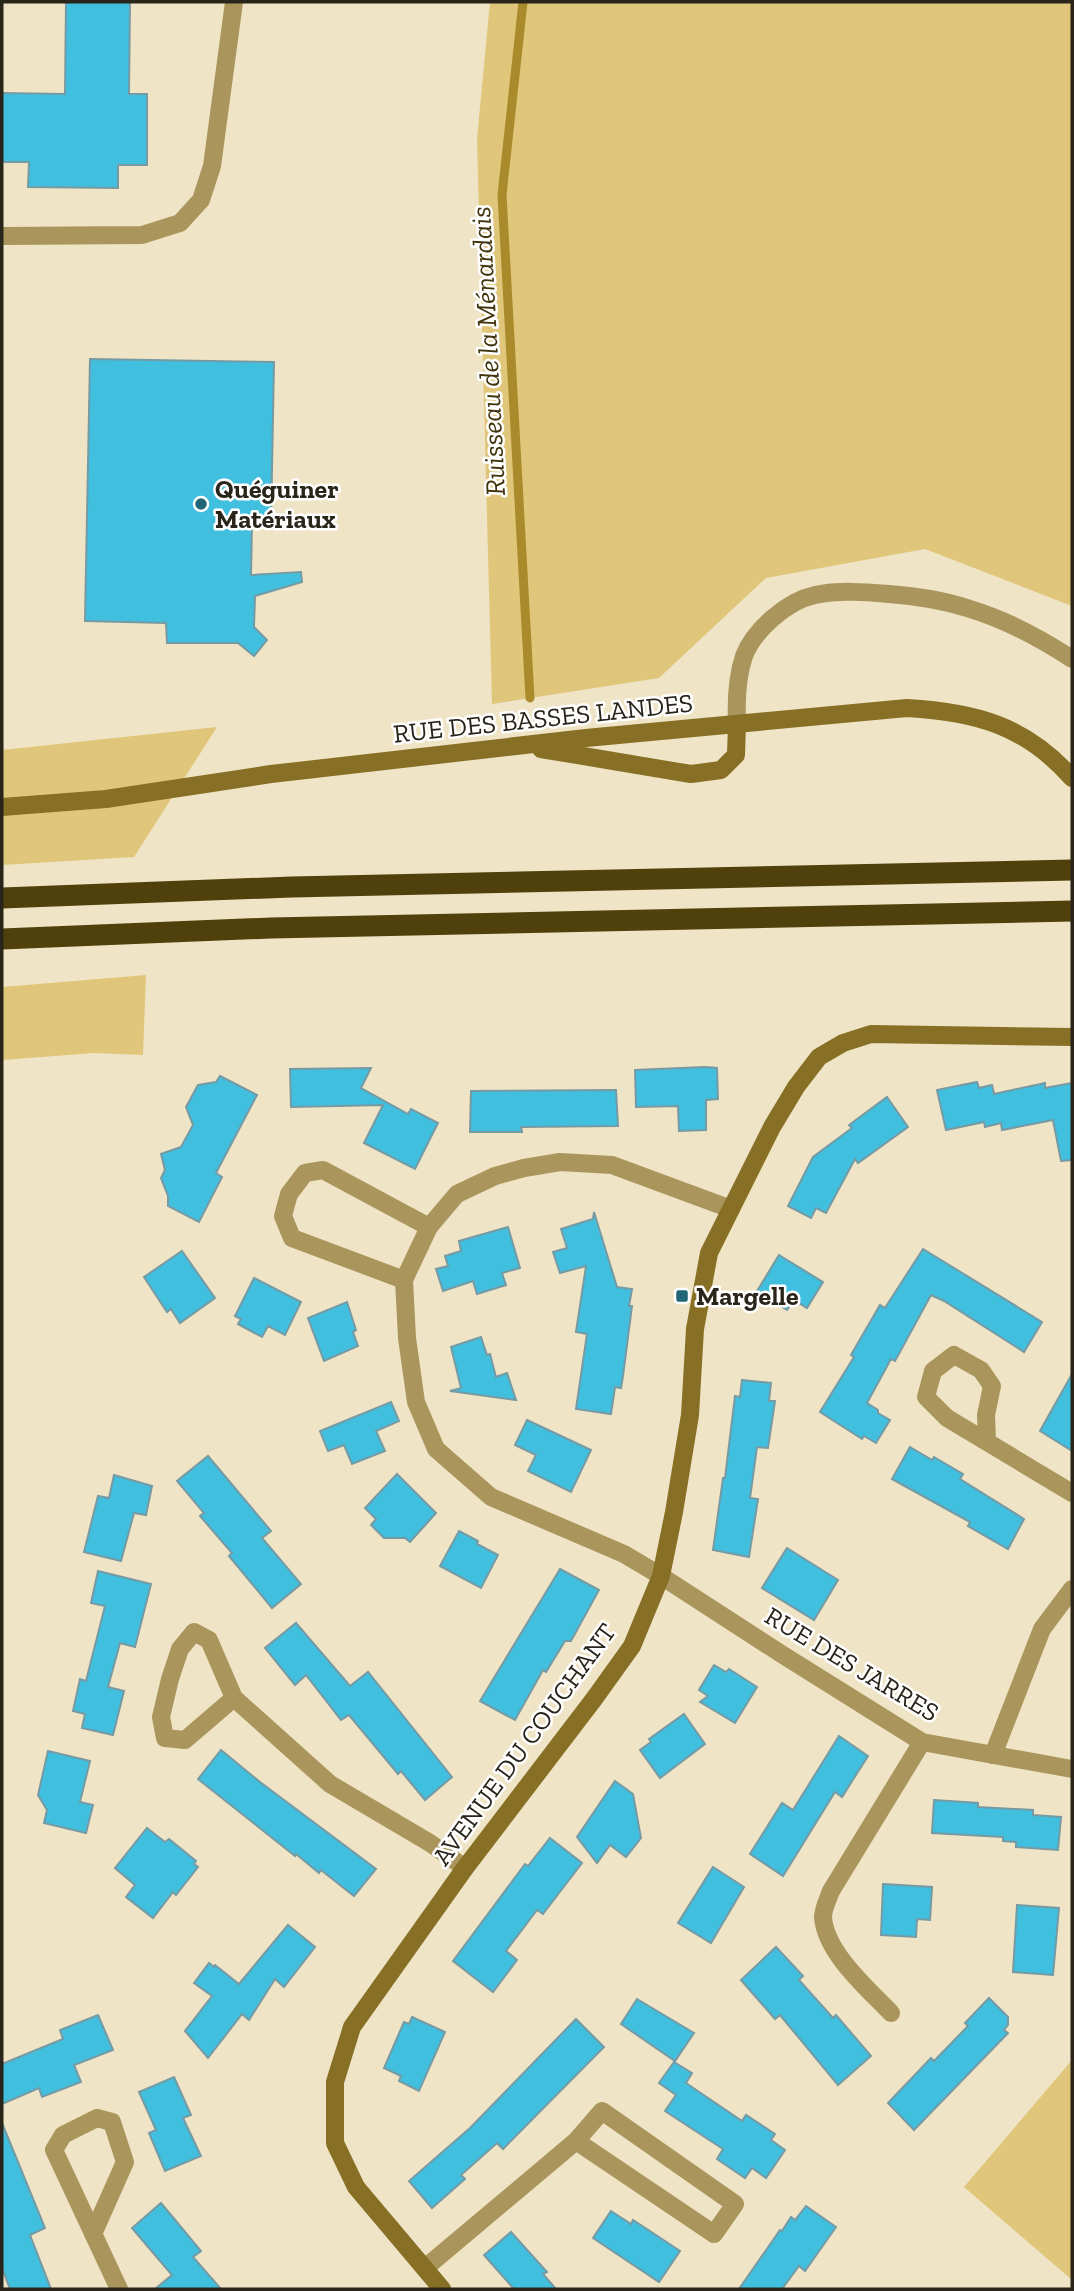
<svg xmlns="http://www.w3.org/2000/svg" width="1074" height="2291" viewBox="0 0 1074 2291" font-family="'Zilla Slab',serif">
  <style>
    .green { fill: #e0c67a }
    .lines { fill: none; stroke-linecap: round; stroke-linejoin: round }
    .stream { stroke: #a98b2b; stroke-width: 9 }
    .building { fill: #40bfde; stroke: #769aa4; stroke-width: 2 }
    .street { stroke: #aa965d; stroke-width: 18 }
    .secondary { stroke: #877025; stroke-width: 18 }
    .highway { stroke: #50400b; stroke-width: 21 }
    .poi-dot { fill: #216677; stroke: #fff; stroke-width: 2.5 }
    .labels { text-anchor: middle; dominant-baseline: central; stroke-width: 5; stroke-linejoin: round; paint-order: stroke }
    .poi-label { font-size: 26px; font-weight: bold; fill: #29251a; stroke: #fff; text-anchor: start }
    .street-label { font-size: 26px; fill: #29251a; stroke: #fff }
    .water-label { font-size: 28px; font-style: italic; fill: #41340c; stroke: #fff }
  </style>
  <rect width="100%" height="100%" fill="#efe4c5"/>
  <g class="green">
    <path d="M490 2H1072V606L925 549 766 578 659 678 492 704 477 139Z"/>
    <path d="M217 727 134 857 2 865V750Z"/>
    <path d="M146 975 143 1055 94 1053 2 1060V987Z"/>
    <path d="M1072 2060V2280L964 2187Z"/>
  </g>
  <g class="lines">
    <path class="stream" d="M523 2 502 195 530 698"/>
  </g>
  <g class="building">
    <path d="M66 2H130L129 94H147V165H118V188L28 187 29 162H2V93L65 94Z"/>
    <path d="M90 359 274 362 271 522H252L251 575 301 572 302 582 255 596 254 627 267 640 254 656 238 643H167L166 623 85 621Z"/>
    <path d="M705 1067 717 1068 718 1099 706 1100V1130L679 1131 678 1106 636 1107 635 1070Z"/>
    <path d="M371 1068 361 1088 408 1114 411 1109 438 1123 415 1169 364 1143 383 1105 291 1107 290 1069Z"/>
    <path d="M220 1076 257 1095 216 1173 222 1177 199 1222 168 1206V1196L161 1178 165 1170 161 1154 181 1147 193 1125 186 1107 198 1085 216 1082Z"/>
    <path d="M977 1082 979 1088 992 1085 994 1094 1045 1083V1088L1072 1083V1160L1061 1161 1053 1120 1002 1130 1001 1123 985 1127 984 1122 946 1130 937 1090Z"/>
    <path d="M616 1090 618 1126 521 1127 522 1132H470L471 1091Z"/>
    <path d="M887 1097 908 1127 858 1163 855 1159 826 1213 816 1208 811 1218 788 1206 813 1157 852 1128 849 1125Z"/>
    <path d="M594 1212 617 1287 632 1289 629 1306H632L623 1376 621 1388 615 1387 611 1414 576 1409 587 1334 576 1332 586 1266 560 1273 553 1252 567 1248 561 1229 593 1219Z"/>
    <path d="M508 1227 520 1268 502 1273 506 1285 477 1294 473 1281 443 1291 436 1269 448 1266 445 1256 461 1251 459 1241Z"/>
    <path d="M923 1249 1042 1322 1024 1352 944 1301 931 1295 895 1361 891 1359 867 1403 878 1410V1413L890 1420 876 1443 864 1436 862 1439 820 1412 854 1357 851 1355 880 1305 885 1308Z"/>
    <path d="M182 1251 215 1298 180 1323 171 1309 167 1312 144 1277Z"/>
    <path d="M779 1255 823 1282 807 1308 794 1300 787 1310 757 1291Z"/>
    <path d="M254 1278 301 1302 285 1335 268 1326 262 1337 238 1324 241 1319 235 1316Z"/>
    <path d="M347 1302 356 1330 353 1332 358 1346 324 1361 308 1318Z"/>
    <path d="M481 1337 487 1355 490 1354 496 1377 507 1373 516 1400 450 1391 461 1388 451 1347Z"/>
    <path d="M1072 1374V1451L1040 1431Z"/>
    <path d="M742 1380 771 1383 769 1401H775L768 1448 757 1447 750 1498 758 1499 749 1557 713 1550 723 1478H725L735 1396 740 1397Z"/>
    <path d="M391 1402 399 1421 376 1431 385 1451 352 1464 344 1445 328 1451 320 1431Z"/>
    <path d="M527 1420 591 1450 571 1492 528 1471 536 1455 515 1445Z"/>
    <path d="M910 1447 932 1460 934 1457 963 1474 960 1479 1024 1519 1008 1549 968 1526 970 1522 892 1479Z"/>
    <path d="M208 1456 271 1531 262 1538 301 1584 272 1608 229 1556 232 1553 200 1516 204 1513 177 1481Z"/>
    <path d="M397 1474 436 1513 410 1542 405 1538H384L371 1525 376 1519 365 1508Z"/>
    <path d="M114 1475 152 1486 146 1515 134 1513 121 1561 84 1552 98 1496 109 1498Z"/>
    <path d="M459 1531 478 1541 477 1544 498 1555 481 1588 440 1566Z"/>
    <path d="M787 1548 838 1580 814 1620 762 1588Z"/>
    <path d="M560 1569 599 1590 571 1641H565L546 1672 543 1670 515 1720 480 1701Z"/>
    <path d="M98 1571 151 1584 135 1647 120 1643 108 1687 124 1691 113 1735 82 1728 85 1714 73 1711 80 1679 86 1681 105 1606 91 1603Z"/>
    <path d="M296 1623 350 1686 368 1672 452 1777 425 1800 401 1771 398 1774 349 1715 341 1720 306 1675 295 1685 265 1648Z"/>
    <path d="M714 1665 726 1672 729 1669 757 1687 735 1723 700 1702 708 1696 699 1690Z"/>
    <path d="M684 1714 705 1744 660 1778 640 1750 651 1742 649 1739Z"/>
    <path d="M839 1736 868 1756 842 1797 835 1792 783 1876 750 1854 782 1803 793 1810Z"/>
    <path d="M221 1750 260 1782 376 1869 354 1896 321 1870 319 1873 296 1854 295 1856 198 1779Z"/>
    <path d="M48 1751 90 1761 80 1802 93 1805 86 1833 44 1823 47 1810 38 1795Z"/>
    <path d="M615 1781 633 1794 641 1838 626 1857 610 1845 597 1863 577 1837Z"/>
    <path d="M934 1800 978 1803V1807L1033 1810V1815L1061 1817 1058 1850 1016 1847V1842L1003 1841V1837L932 1833Z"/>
    <path d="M147 1828 165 1842 169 1839 196 1861 194 1864 198 1867 176 1895 173 1892 153 1918 126 1897 135 1885 115 1868Z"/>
    <path d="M550 1838 582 1863 543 1914 537 1910 506 1951 517 1960 493 1992 453 1961 525 1864 528 1866Z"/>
    <path d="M713 1867 744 1887 711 1943 678 1923Z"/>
    <path d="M883 1884 932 1887 930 1920 917 1919 916 1937 881 1935Z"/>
    <path d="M1017 1905 1059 1908 1053 1975 1013 1972Z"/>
    <path d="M288 1925 315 1947 284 1987 275 1979 249 2020 242 2014 208 2058 185 2031 212 1996 194 1983 209 1963 214 1967 215 1965 239 1984Z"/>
    <path d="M776 1947 803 1976 799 1980 833 2018 836 2015 871 2056 838 2085 780 2015 775 2019 741 1980Z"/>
    <path d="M989 1998 1008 2017V2025L1004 2030 1008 2033 914 2130 888 2103 931 2058 934 2061 968 2026 965 2023Z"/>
    <path d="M637 1999 694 2033 675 2061 621 2024Z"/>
    <path d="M98 2015 113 2050 74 2065 81 2082 42 2097 39 2088 2 2104V2064L63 2039 60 2030Z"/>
    <path d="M412 2017 445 2032 419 2091 399 2081 401 2076 384 2068 404 2022 409 2024Z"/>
    <path d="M576 2019 604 2047 503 2149 497 2143 461 2175 465 2179 432 2208 409 2181 470 2128Z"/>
    <path d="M674 2062 692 2073 686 2083 742 2121 746 2115 775 2134 771 2140 785 2150 766 2178 752 2168 745 2178 717 2159 723 2149 665 2111 676 2095 659 2083Z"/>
    <path d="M174 2077 191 2115 183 2118 201 2156 165 2171 149 2133 156 2130 139 2092Z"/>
    <path d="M2 2123 45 2228 30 2235 51 2289H10L2 2268Z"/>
    <path d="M161 2203 201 2251 193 2257 221 2289H155L172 2275 132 2228Z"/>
    <path d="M806 2206 836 2227 805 2271 799 2266 782 2289H739L780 2230 782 2231 791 2217 795 2220Z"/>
    <path d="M611 2211 631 2224 633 2220 680 2251 659 2282 593 2238Z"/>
    <path d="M511 2232 547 2272 543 2274 556 2289H514L484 2255Z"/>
  </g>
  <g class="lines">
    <g class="street">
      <path d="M2 236 142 235 180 223 201 200 212 166 234 2"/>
      <path d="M737 724C736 702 737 677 744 656 754 630 787 601 815 595 839 590 865 592 889 594 915 596 942 600 967 608 1004 619 1040 638 1072 659"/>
      <path d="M731 1209 612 1165 560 1162 524 1168 495 1176 457 1194 429 1227 404 1280 407 1338 416 1402 436 1449 491 1497 624 1554 661 1576 783 1655 922 1742 1072 1769"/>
      <path d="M404 1280 292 1238 283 1216 289 1194 305 1173 323 1170 429 1227"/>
      <path d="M987 1441 986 1415 992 1386 981 1370 954 1355 933 1371 926 1397 947 1418 1072 1493"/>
      <path d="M234 1698 185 1740 165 1738 161 1717 170 1679 180 1649 194 1632 209 1640 234 1698 330 1784 430 1843 465 1868"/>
      <path d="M993 1755 1042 1629 1072 1589"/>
      <path d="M891 2013C868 1989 825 1952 823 1917 823 1909 828 1899 831 1891L922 1742"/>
      <path d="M93 2234 125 2162 112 2122 97 2118 63 2135 54 2150 119 2289"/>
      <path d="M425 2268 576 2141 602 2111 735 2204 714 2234 576 2141"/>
    </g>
    <g class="secondary">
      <path d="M541 749 691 774 721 770 736 755 737 724"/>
      <path d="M2 807 106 799 271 774 586 738 907 708C975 712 1025 725 1072 778"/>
      <path d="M442 2289 356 2187 335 2143V2082L352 2027 465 1868 594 1699 632 1646 661 1576 674 1512 690 1415 695 1329 709 1253 772 1127 796 1087 819 1057 843 1043 871 1034 1072 1037"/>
    </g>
    <g class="highway">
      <path d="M2 898 292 887 1072 870"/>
      <path d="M2 939 271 928 1072 911"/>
    </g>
  </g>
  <g class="poi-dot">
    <circle cx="201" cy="504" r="7"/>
    <rect x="675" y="1289" width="14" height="14" rx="3.5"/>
  </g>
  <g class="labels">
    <g class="poi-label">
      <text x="215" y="489">Quéguiner<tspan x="215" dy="30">Matériaux</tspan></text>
      <text x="696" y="1296">Margelle</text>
    </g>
    <g class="street-label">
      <text transform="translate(543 718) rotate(-6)">RUE DES BASSES LANDES</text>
      <text transform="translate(852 1664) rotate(31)">RUE DES JARRES</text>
      <text transform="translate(524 1744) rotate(-54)">AVENUE DU COUCHANT</text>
    </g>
    <g class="water-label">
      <text transform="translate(488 351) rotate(-93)">Ruisseau de la Ménardais</text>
    </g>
  </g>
  <rect width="1074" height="2291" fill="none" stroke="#29251a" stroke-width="7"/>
</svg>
